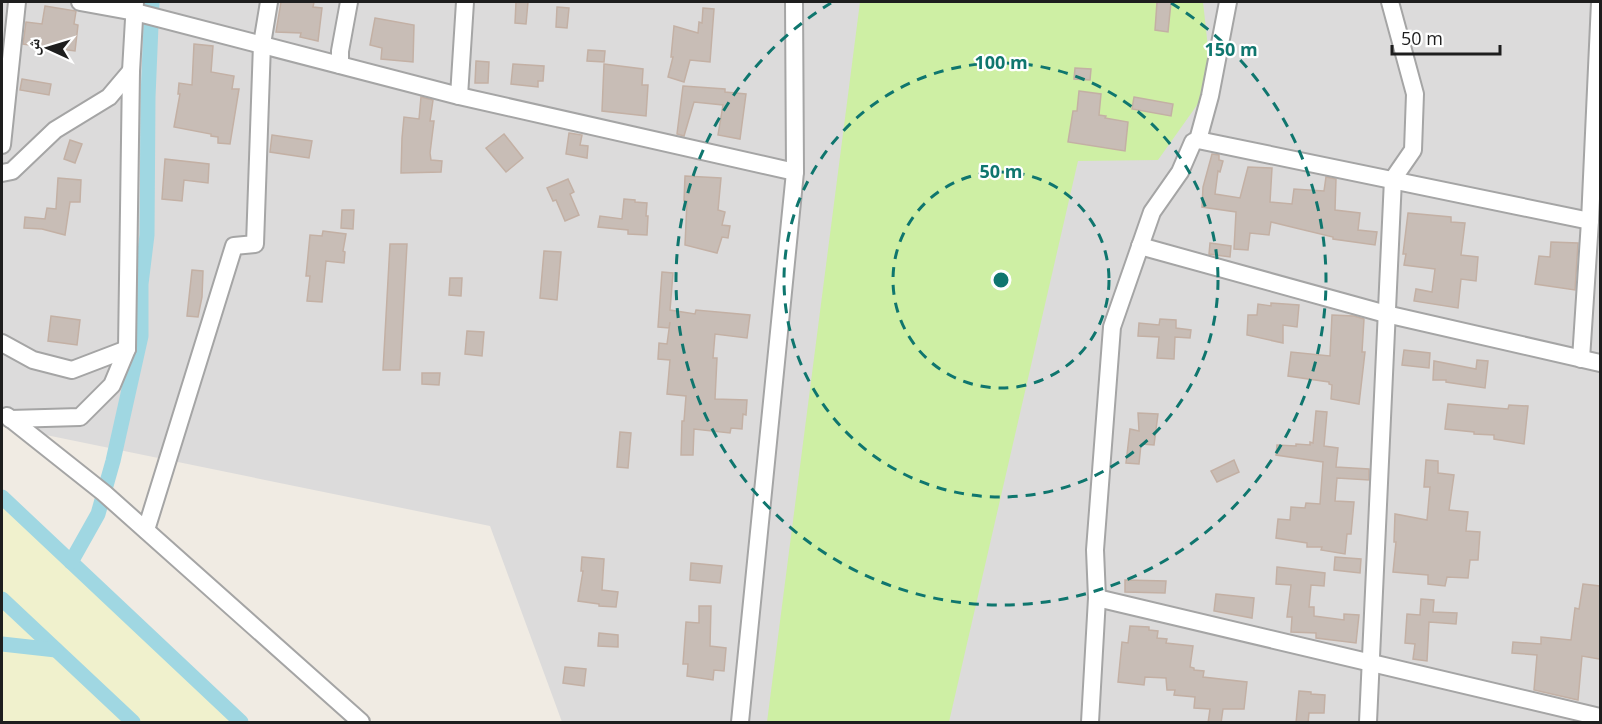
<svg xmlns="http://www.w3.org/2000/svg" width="1602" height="724" viewBox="0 0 1602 724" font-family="'Open Sans','Noto Naskh Arabic',sans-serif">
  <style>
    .residential { fill: #dcdbdb }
    .farmland { fill: #f0f1cd }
    .grass { fill: #ceefa4 }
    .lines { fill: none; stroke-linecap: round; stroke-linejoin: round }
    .canal { stroke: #a0d7e2; stroke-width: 15 }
    .building { fill: #c8bdb6; stroke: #c3b0a4; stroke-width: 1.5 }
    .street-casing { stroke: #a5a5a5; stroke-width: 20 }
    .street { stroke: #fff; stroke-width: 16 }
    .ring { fill: none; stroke: #0f766e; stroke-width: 3; stroke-dasharray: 10 8 }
    .centre { fill: #0f766e; stroke: #fff; stroke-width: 3 }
    .ring-label { font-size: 18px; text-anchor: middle; font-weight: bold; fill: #0f766e; stroke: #fff; stroke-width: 4.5; stroke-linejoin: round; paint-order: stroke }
  </style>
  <rect width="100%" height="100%" fill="#f0ebe3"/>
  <path class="residential" d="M2 2H1600V722H562L490 526 2 426Z"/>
  <path class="farmland" d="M2 497 71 562 241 722H2Z"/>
  <path class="grass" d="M860 2H1203L1212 84 1158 160 1078 161 949 722H767Z"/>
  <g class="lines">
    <g class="canal">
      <path d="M2 497 241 722"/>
      <path d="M71 562 98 514 113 461 141 336V284L147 235 148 97 152 2"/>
      <path d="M2 599 133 722"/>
      <path d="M2 644 56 650"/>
    </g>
  </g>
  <g class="building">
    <path d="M281 2H314L313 7 322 8 318 41 300 37 301 33 276 32Z"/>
    <path d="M516 2H528L526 24 515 23Z"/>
    <path d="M1157 2H1171L1168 32 1155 30Z"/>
    <path d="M45 6 76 11 74 24 78 25 75 51 23 44 26 22 42 24Z"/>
    <path d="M557 7 569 8 567 28 556 27Z"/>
    <path d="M703 8 714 9 710 62 690 60 684 82 668 77 673 57H671L674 26 698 33 699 22 702 23Z"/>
    <path d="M375 18 414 25 413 62 381 59 382 48 370 45Z"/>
    <path d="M194 44 213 46 211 72 234 76 232 89H239L230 144 218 143V137L211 136V134L174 127 180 94H178L179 83 192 85Z"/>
    <path d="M588 50 605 51 604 62 587 61Z"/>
    <path d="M476 61 489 62 488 83H475Z"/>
    <path d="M513 64 544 66 543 81H538V87L511 84Z"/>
    <path d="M604 64 643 69 642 85H648L646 116 602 111Z"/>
    <path d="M1075 68 1091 69 1090 80 1074 79Z"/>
    <path d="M22 79 51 84 49 95 20 90Z"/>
    <path d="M683 86 725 89V92L746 94 740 139 718 135 723 105 694 102 684 136 677 134Z"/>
    <path d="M1079 91 1101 94 1099 115 1106 116 1105 118 1128 122 1125 151 1068 142 1073 111H1077Z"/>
    <path d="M421 97 433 100 430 121H434L430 153 431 160 442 161 441 172 401 173 402 138 404 117 419 119Z"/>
    <path d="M1134 97 1173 104 1171 116 1132 109Z"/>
    <path d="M569 133 582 135 580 145 588 146 587 158 566 154Z"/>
    <path d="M504 134 523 158 506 172 486 148Z"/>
    <path d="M272 135 312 141 309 158 270 152Z"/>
    <path d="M70 140 82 144 75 163 64 159Z"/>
    <path d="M1212 154 1219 155V160L1223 161 1220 172 1218 171 1215 194 1240 198 1248 167 1272 168 1270 202 1292 204 1294 189 1324 191 1326 177 1336 179 1335 210 1360 213 1358 230 1377 232 1375 245 1333 239V237L1271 222 1269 235 1250 233 1248 250 1234 249 1236 212 1202 207 1203 187Z"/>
    <path d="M165 159 209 164 208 183 184 180 182 201 162 199Z"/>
    <path d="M685 176 721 178 718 210 725 212 722 225 730 226 728 238 722 237 717 253 685 245 687 201H684Z"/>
    <path d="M58 178 81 180 80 202H70L65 235 42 229 24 228 25 217 45 219 47 208 56 209Z"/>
    <path d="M568 179 574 192 570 194 579 215 565 221 556 200 553 201 547 188Z"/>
    <path d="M624 199 635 200V202L647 203 646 216H648L647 235 628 234V230L598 227 600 216 622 219Z"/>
    <path d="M342 210H354L353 229 341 228Z"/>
    <path d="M1408 213 1451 217V222L1465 223 1461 255 1478 257 1476 281 1461 279 1458 308 1414 301 1416 289 1432 292 1435 269 1404 265 1406 254H1403Z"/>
    <path d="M323 231 346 234 343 251 345 252 344 263 326 261 322 302 307 301 310 276H306L310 235 322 236Z"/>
    <path d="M1551 242 1578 243 1575 290 1535 284 1539 256 1550 257Z"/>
    <path d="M1210 243 1231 246 1230 257 1209 254Z"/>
    <path d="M390 244H407L400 370H383Z"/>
    <path d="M544 251 561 252 557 300 540 298Z"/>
    <path d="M192 270 203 271 202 297 198 317 187 316Z"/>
    <path d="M662 272 673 273 670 310 695 314 696 310 750 315 747 338 715 334 713 358H717L715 399 747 400 746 415 743 414 742 429 731 428 730 433 694 429 693 455H681L682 421H684L686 396 667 394 670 360 658 359 659 343 667 344 670 322 669 328 658 327Z"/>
    <path d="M450 278H462L461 296 449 295Z"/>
    <path d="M1271 303 1299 305 1297 327 1283 325V343L1247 335 1248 315H1257L1258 304 1271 306Z"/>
    <path d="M1332 315 1354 316 1364 319 1362 352H1365L1359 404 1331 399 1332 385 1329 384V382L1288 376 1291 352 1330 356Z"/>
    <path d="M51 316 80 320 77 345 48 341Z"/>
    <path d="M1160 319 1176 320V328L1191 330 1190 338 1175 337 1174 359 1157 358 1159 337 1138 336 1139 323 1159 325Z"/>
    <path d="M467 331 484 332 482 356 465 354Z"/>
    <path d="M1404 350 1430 353 1429 368 1402 365Z"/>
    <path d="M1477 360 1488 361 1485 388 1446 382V380H1433L1434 361 1476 369Z"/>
    <path d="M422 373H440L439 385 422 384Z"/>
    <path d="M1448 404 1508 409 1509 405 1528 406 1524 444 1494 439V435L1474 434V432L1445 429Z"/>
    <path d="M1316 411 1327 412 1324 446 1338 448 1336 467 1369 469V480L1337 478 1335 501 1354 502 1351 534H1347L1345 554 1321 550 1322 547H1307V543L1276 538 1278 519 1290 520 1291 507 1305 508 1306 503 1320 504 1323 462 1276 455 1277 445 1296 446V444L1310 445V442L1313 443Z"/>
    <path d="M1138 413 1158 414 1154 445 1141 444 1139 464 1126 463 1130 429 1139 431Z"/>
    <path d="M620 432 631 433 628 468 617 467Z"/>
    <path d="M1234 460 1239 472 1217 482 1211 471Z"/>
    <path d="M1426 460 1438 461V473L1454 475 1449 510 1468 512 1466 531 1480 532 1478 560H1470L1468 578 1447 577 1445 586 1428 584V575L1393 572 1396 542H1394L1395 514 1427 520 1430 487H1424Z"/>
    <path d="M582 557 604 559 602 590 618 592 616 607 599 606V604L578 601 583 571H581Z"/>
    <path d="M1335 557 1361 559 1360 573 1334 570Z"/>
    <path d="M691 563 722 566 720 583 690 580Z"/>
    <path d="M1277 567 1325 573 1324 586 1311 585 1309 607H1314V616L1344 620V614L1359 615 1356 643 1316 638V633L1291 632 1292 617H1287L1291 585 1276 584Z"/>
    <path d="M1125 580 1166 581 1165 593 1125 592Z"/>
    <path d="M1583 584 1600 586V659L1582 656 1578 700 1534 690 1537 655 1512 653 1513 642 1541 644V637L1571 640 1575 608 1579 609Z"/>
    <path d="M1216 594 1254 598 1252 618 1214 611Z"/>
    <path d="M1421 599 1434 600 1433 612 1457 613 1456 624 1429 622 1427 661 1413 659 1415 644 1405 643 1407 614 1420 615Z"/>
    <path d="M699 606H711L710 646 726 648 724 671 714 670 713 680 687 676 688 664H683L686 622 699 623Z"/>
    <path d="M1130 626 1149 627V630L1158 631 1157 638 1167 639 1166 643 1193 646 1190 667 1194 668V670L1204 671 1203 677 1247 682 1244 709H1223L1221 723H1208L1210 709 1194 708 1195 697 1174 695 1175 690H1167L1166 678 1145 677 1144 685 1118 682 1122 642 1128 643Z"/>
    <path d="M599 633 618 635V647L598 646Z"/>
    <path d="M565 667 586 669 584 686 563 683Z"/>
    <path d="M1299 691 1311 692V694L1325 695 1324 713H1309L1308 723H1296Z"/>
  </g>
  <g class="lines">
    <g class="street-casing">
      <g id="street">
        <path d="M80 2 135 12 459 96 795 172"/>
        <path d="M340 65V51L349 2"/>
        <path d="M459 96 465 2"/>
        <path d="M1198 140 1210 96 1228 2"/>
        <path d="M2 145 17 2"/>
        <path d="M2 173 12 171 55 130 109 97 131 71"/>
        <path d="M1140 246 1386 314 1600 363"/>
        <path d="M2 343 33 360 72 370 127 349"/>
        <path d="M1581 359 1590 221 1600 2"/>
        <path d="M7 416 104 493 361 722"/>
        <path d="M10 419 80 417 112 385 127 349 131 71 135 2"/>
        <path d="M146 530 234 246 255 244 262 44 269 2"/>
        <path d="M1097 598 1600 717"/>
        <path d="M740 722 795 172 794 2"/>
        <path d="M1090 722 1097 598 1095 550 1112 327 1152 212 1180 172 1193 142 1198 140 1590 221"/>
        <path d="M1368 722 1393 179 1413 150 1415 94 1390 2"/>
      </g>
    </g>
    <use href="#street" class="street"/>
  </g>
  <g class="ring">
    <circle cx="1001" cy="280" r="108"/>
    <circle cx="1001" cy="280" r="217"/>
    <path d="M1171 3A325 325 0 1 1 831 3"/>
  </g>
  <circle cx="1001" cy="280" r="9" class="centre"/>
  <g class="ring-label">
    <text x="1231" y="56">150 m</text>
    <text x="1001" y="69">100 m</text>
    <text x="1001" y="178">50 m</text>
  </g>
  <rect width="1602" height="724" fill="none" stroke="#1e1e1e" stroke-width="6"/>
  <g transform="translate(48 48) rotate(274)" stroke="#ffffff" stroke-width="4.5" paint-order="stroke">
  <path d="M0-4.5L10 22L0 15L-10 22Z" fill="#1e1e1e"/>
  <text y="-9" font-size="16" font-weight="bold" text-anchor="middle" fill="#1e1e1e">ش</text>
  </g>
  <path d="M1392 45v9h108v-9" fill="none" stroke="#1e1e1e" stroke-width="3"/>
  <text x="1401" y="45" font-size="18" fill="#1e1e1e" stroke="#ffffff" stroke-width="4.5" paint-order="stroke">50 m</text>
</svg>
